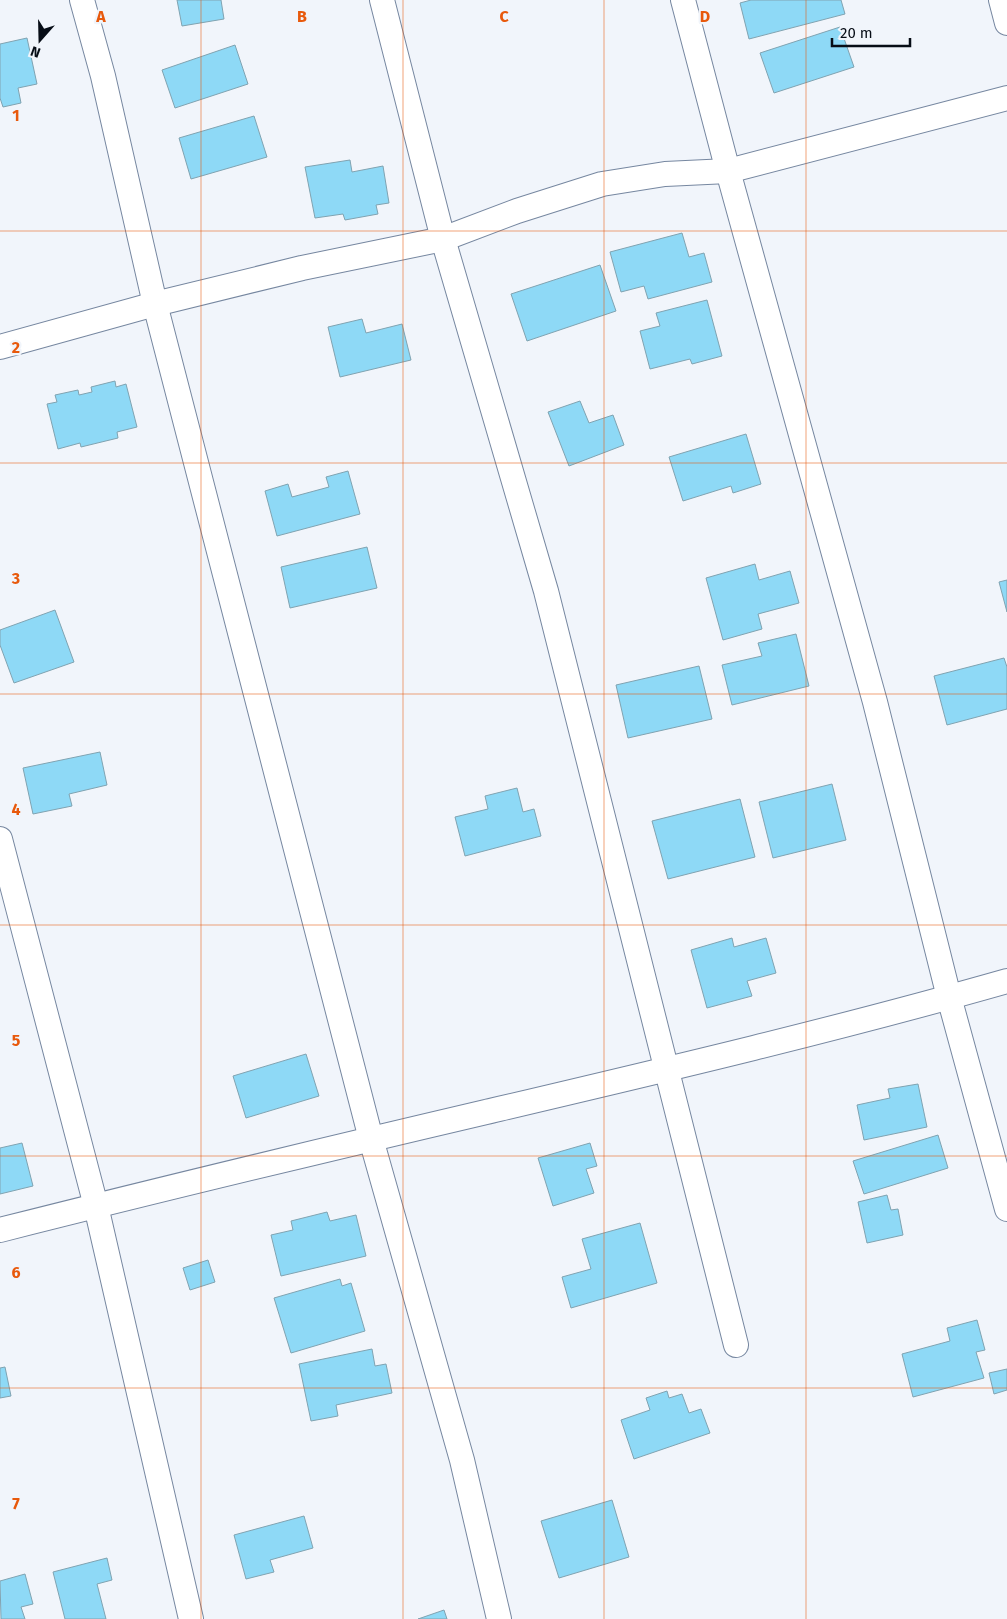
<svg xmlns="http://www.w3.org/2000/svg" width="1007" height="1619" viewBox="0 0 1007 1619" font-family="'Fira Sans',sans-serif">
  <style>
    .building { fill: #8ed9f6; stroke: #80a3b1 }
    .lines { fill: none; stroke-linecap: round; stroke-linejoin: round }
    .street-casing { stroke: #7687a0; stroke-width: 26 }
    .street { stroke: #fff; stroke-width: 24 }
    .grid { fill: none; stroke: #e8590c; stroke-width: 1; stroke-opacity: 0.55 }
    .grid-label { font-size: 16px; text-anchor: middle; font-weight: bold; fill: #e8590c; stroke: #f1f5fb; stroke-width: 4.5; stroke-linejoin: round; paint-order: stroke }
  </style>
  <rect width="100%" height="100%" fill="#f1f5fb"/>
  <g class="building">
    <path d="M177 0H221L224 19 182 26Z"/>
    <path d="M751 0H841L845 14 749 39 740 3Z"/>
    <path d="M840 27 854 67 774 93 760 53Z"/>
    <path d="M27 38 37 84 18 88 21 103 3 107 0 98V44Z"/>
    <path d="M235 45 248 84 175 108 162 70Z"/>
    <path d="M254 116 267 157 191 179 179 138Z"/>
    <path d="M350 160 352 172 383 166 389 203 376 205 378 214 345 220 343 214 315 218 305 167Z"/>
    <path d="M682 233 689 257 704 253 712 282 648 299 644 286 621 292 610 252Z"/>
    <path d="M600 265 616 311 527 341 511 294Z"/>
    <path d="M707 300 722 356 692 364 690 359 650 369 640 331 660 326 656 313Z"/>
    <path d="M362 319 366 333 402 324 411 360 340 377 328 327Z"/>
    <path d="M115 381 116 387 126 384 137 427 117 432 118 438 81 447 80 443 58 449 47 404 57 402 55 395 78 390 79 395 92 392 91 387Z"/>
    <path d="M580 401 589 423 613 415 624 445 569 466 548 412Z"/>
    <path d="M746 434 761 484 733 493 731 486 683 501 669 457Z"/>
    <path d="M348 471 360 514 277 536 265 491 288 484 292 497 329 487 326 477Z"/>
    <path d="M367 547 377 588 290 608 281 567Z"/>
    <path d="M755 564 759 580 790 571 799 603 758 614 762 629 723 640 706 578Z"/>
    <path d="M1007 580V612L999 582Z"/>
    <path d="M55 610 74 662 14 683 0 645V630Z"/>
    <path d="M796 634 809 686 732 705 722 665 762 656 758 643Z"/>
    <path d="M1004 658 1007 667V709L947 725 934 676Z"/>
    <path d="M699 666 712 719 628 738 616 685Z"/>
    <path d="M100 752 107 785 69 794 72 806 33 814 23 768Z"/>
    <path d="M832 784 846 840 773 858 759 802Z"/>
    <path d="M517 788 523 812 534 809 541 836 465 856 455 817 488 809 485 796Z"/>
    <path d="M740 799 755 857 668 879 652 821Z"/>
    <path d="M732 938 734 947 766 938 776 973 747 981 752 996 707 1008 691 950Z"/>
    <path d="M306 1054 319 1096 246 1118 233 1076Z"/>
    <path d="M918 1084 927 1127 864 1140 857 1105 890 1098 888 1089Z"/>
    <path d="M938 1135 948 1168 864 1194 853 1161Z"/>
    <path d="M22 1143 33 1186 0 1194V1148Z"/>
    <path d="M590 1143 597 1166 586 1169 594 1193 553 1206 538 1158Z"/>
    <path d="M887 1195 891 1210 898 1209 903 1235 867 1243 858 1202Z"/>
    <path d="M327 1212 330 1221 356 1215 366 1256 281 1276 271 1235 293 1230 291 1221Z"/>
    <path d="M640 1223 657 1283 571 1308 562 1277 591 1269 582 1239Z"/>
    <path d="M208 1260 215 1282 190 1290 183 1268Z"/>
    <path d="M340 1279 342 1286 351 1283 365 1331 291 1353 274 1298Z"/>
    <path d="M977 1320 985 1350 976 1352 984 1378 913 1397 902 1354 950 1341 947 1328Z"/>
    <path d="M372 1349 375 1366 386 1364 392 1393 336 1405 338 1416 311 1421 299 1364Z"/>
    <path d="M5 1367 11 1396 0 1398V1368Z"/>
    <path d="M1007 1369V1390L994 1394 989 1373Z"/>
    <path d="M667 1391 669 1398 682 1394 689 1413 701 1409 710 1433 634 1459 621 1420 650 1410 646 1398Z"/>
    <path d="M612 1500 629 1557 559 1578 541 1521Z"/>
    <path d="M304 1516 313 1548 270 1560 274 1572 246 1579 234 1535Z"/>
    <path d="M107 1558 112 1580 97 1584 106 1619H65L53 1572Z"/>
    <path d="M25 1574 33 1604 21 1607 25 1619H1L0 1581Z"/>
    <path d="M444 1610 447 1619H418Z"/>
  </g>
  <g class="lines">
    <g class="street-casing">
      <g id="street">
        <path d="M82 0 103 76 155 304 371 1139 462 1460 499 1619"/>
        <path d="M382 0 443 239 546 591 736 1345"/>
        <path d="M683 0 728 171 875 702 949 997 1007 1209"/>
        <path d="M1001 0 1007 23"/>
        <path d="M0 347 155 304 302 268 443 239 517 211 602 184 665 174 728 171 1007 98"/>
        <path d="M0 839 96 1206 191 1619"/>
        <path d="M0 1230C162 1189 324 1150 486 1112 660 1071 835 1030 1007 981"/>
      </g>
    </g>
    <use href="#street" class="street"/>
  </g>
  <path class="grid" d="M201 0V1619M403 0V1619M604 0V1619M806 0V1619M0 231H1007M0 463H1007M0 694H1007M0 925H1007M0 1156H1007M0 1388H1007"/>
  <g class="grid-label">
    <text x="101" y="22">A</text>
    <text x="302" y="22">B</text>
    <text x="504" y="22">C</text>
    <text x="705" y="22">D</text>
    <text x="16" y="121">1</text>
    <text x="16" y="353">2</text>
    <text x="16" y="584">3</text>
    <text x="16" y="815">4</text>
    <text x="16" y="1046">5</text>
    <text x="16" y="1278">6</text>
    <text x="16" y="1509">7</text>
  </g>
  <g transform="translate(40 40) rotate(200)" stroke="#f1f5fb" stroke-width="4" paint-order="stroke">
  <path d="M0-4L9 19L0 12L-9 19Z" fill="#070d16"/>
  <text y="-8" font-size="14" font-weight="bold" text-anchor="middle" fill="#070d16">N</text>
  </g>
  <path d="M832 38v8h78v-8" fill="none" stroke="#070d16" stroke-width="2.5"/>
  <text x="840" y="38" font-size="15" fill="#070d16" stroke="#f1f5fb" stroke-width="4" paint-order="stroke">20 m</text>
</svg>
